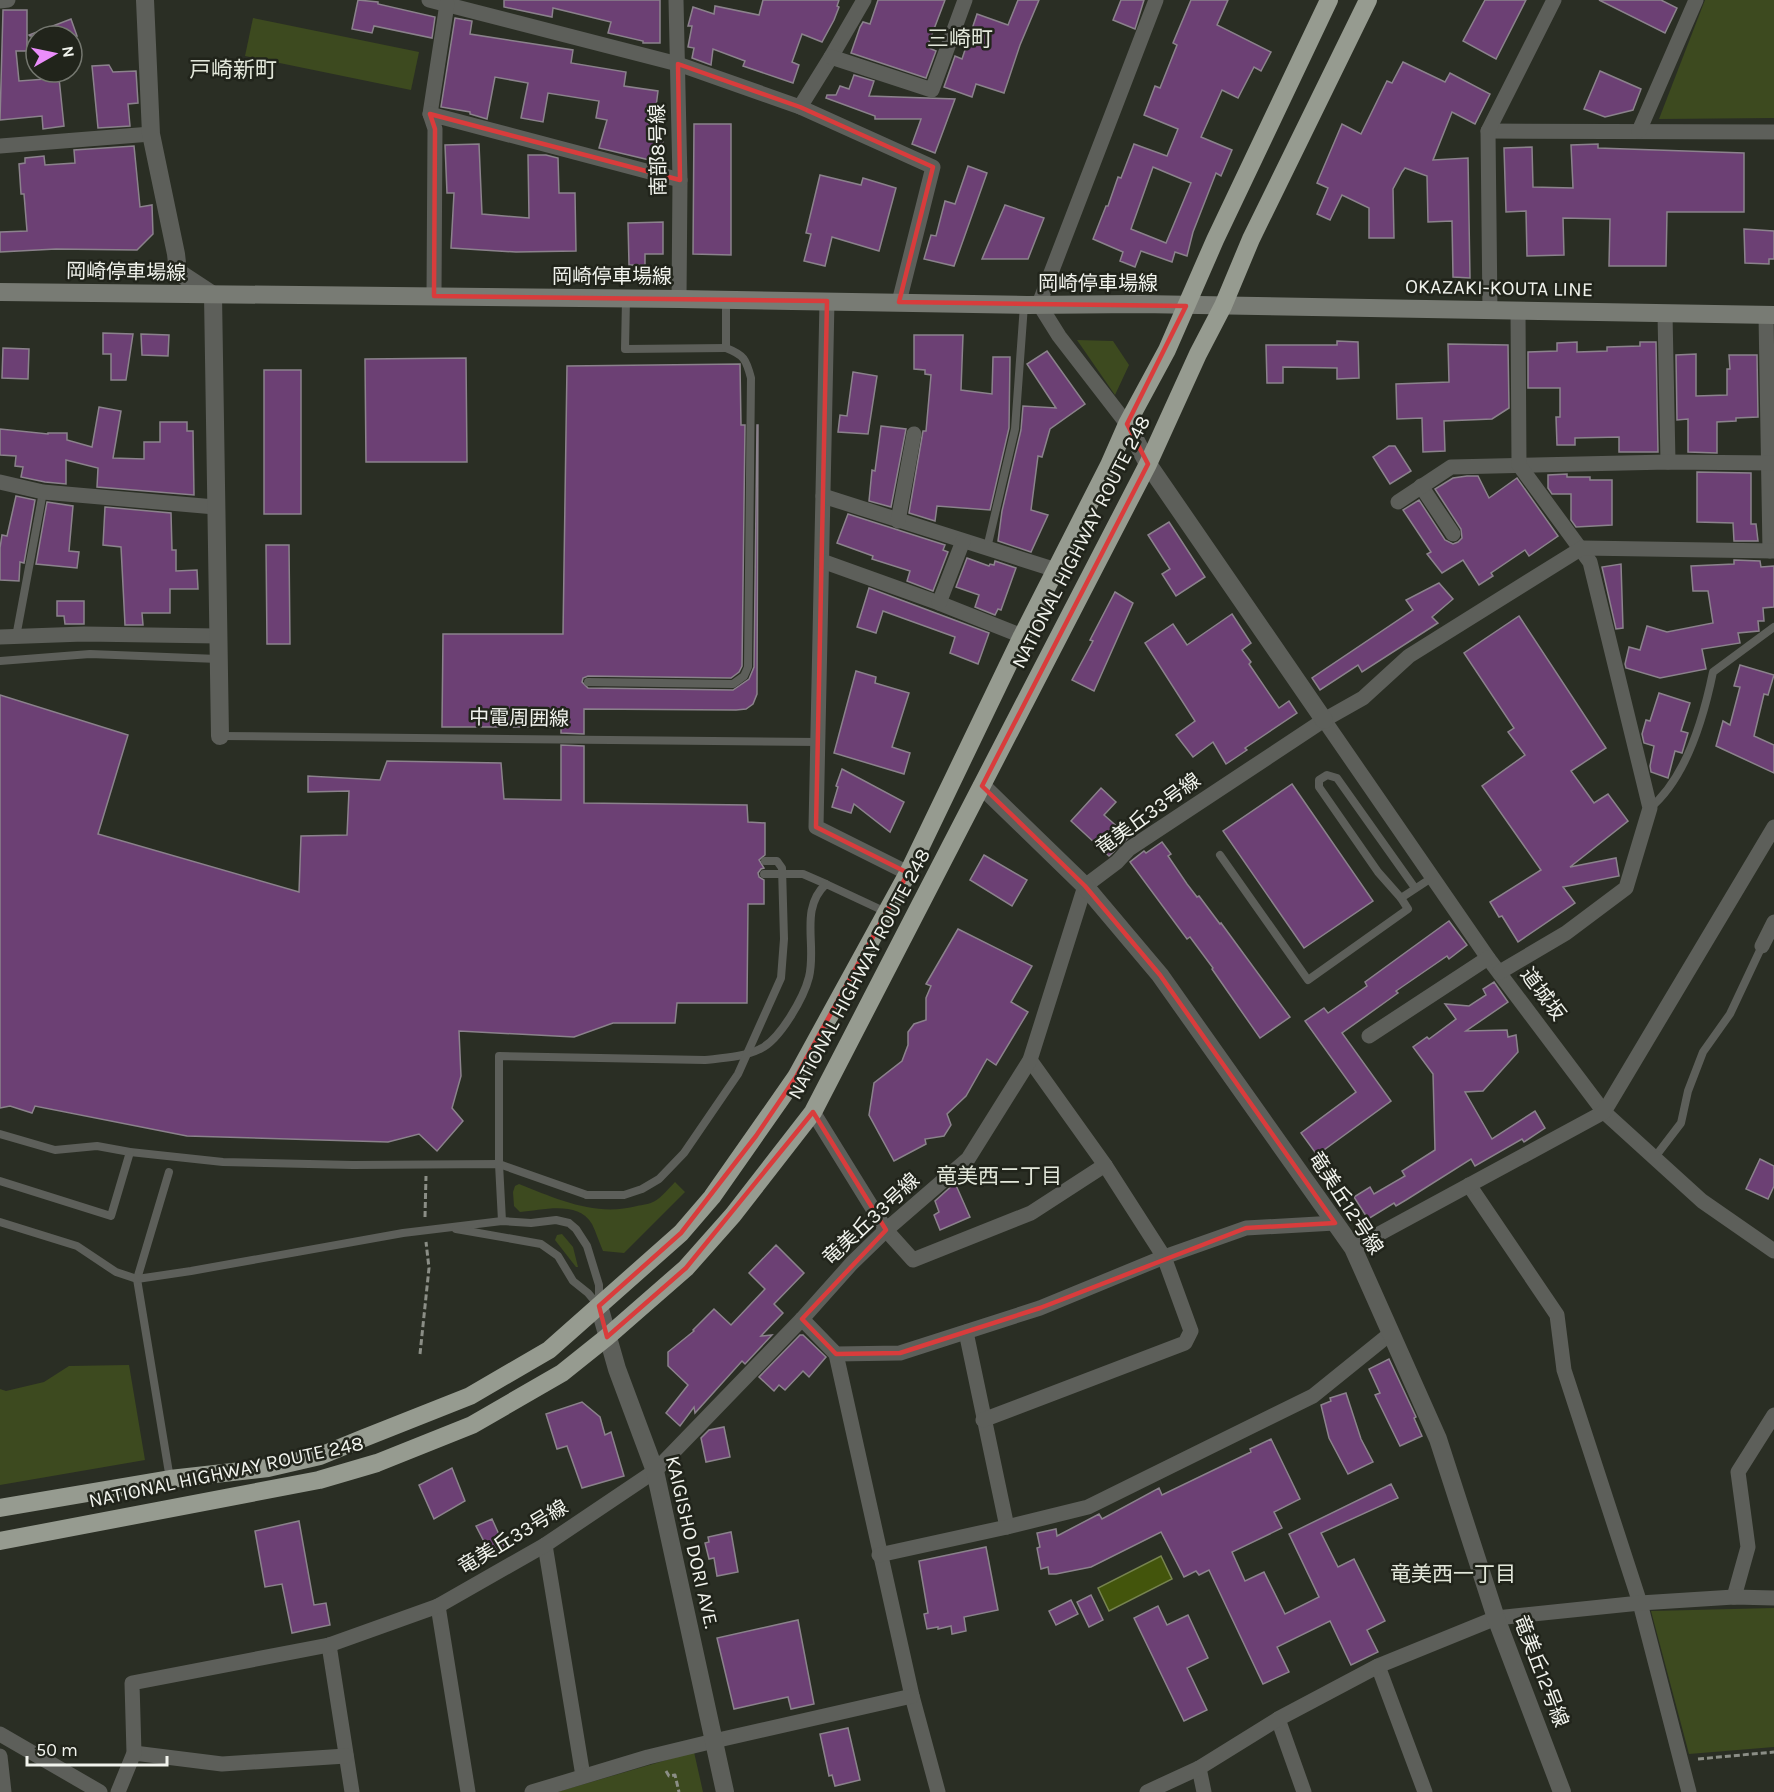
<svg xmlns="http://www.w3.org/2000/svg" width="1774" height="1792" viewBox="0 0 1774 1792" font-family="Karla,'Noto Sans JP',sans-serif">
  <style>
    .green { fill: #3d4a1f }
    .water { fill: #43550c; stroke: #778450; stroke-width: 1.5 }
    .building { fill: #6c4074; stroke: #8b828c; stroke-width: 1.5; fill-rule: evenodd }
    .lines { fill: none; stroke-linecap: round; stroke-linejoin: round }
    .path { stroke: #8b8e86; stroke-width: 3; stroke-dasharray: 6 3; stroke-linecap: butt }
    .service { stroke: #5d5f5a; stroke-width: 8 }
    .minor { stroke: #5d5f5a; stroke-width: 15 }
    .tertiary { stroke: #5d5f5a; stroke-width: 18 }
    .secondary { stroke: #787b74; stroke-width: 18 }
    .trunk { stroke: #969b90; stroke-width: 18 }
    .service-bridge { stroke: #5d5f5a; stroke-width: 8 }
    .marked { fill: none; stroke: #d93c3c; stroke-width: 4.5; stroke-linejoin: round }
    .labels { text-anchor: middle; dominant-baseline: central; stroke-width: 5; stroke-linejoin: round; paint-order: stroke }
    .street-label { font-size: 20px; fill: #f1f3ed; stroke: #21241b }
    .neighbourhood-label { font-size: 21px; fill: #e2e7da; stroke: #21241b }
    .quarter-label { font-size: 22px; fill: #e2e7da; stroke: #21241b }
  </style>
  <rect width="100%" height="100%" fill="#2a2e24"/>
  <g class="green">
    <path d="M1705 0H1774V118L1659 119Z"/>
    <path d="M253 18 419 52 411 90 245 56Z"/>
    <path d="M1077 340 1113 341 1129 365 1115 395Z"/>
    <path d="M675 1182 685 1192 624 1253 603 1251C599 1242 596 1232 592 1224 578 1200 543 1210 520 1212L514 1206 513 1192 515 1186 519 1184C557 1199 595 1217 637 1206 642 1205 650 1204 655 1201 662 1197 669 1188 675 1182Z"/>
    <path d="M562 1234 573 1247 578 1267H576L555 1240 557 1235Z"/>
    <path d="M129 1365 145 1460 0 1485V1389L6 1391 44 1382 69 1366Z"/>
    <path d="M1774 1608V1747L1689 1754 1651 1611Z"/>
    <path d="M694 1752 703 1792H557Z"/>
  </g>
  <path class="water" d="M1161 1556 1172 1579 1109 1611 1098 1588Z"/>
  <g class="building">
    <path d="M358 0 378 2V4L435 17 432 38 374 26 372 33 352 29Z"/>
    <path d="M504 0H660V43H643V41L608 33 611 22 553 8 552 17 504 7Z"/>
    <path d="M763 0H839L837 6 839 7 834 20 822 42 802 34 792 62 799 65 793 83 743 66 745 61 713 49 711 65 692 58 694 48 688 47 692 26H688L693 7 714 14 715 6 759 15Z"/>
    <path d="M878 0H945L928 45 929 48 936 51 926 78 851 53 860 27 863 22 870 24Z"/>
    <path d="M1018 0H1039L1020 45 1004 93 976 84 972 97 944 87 955 56 962 59 977 14 1008 25Z"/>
    <path d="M1121 0H1144L1135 29 1113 20Z"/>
    <path d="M1191 0H1228L1217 25 1271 52 1261 71 1254 67 1238 98 1222 90 1201 137 1232 150 1221 176 1216 173 1193 232 1187 256 1175 252 1172 262 1141 251 1135 267 1120 261 1123 252 1093 239 1106 206H1108L1118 177 1121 178 1134 144 1167 156 1178 129 1144 115 1155 86 1160 88 1177 45 1173 43ZM1153 167 1191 183 1166 243 1131 229Z"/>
    <path d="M1485 0H1526L1496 59 1463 41Z"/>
    <path d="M1599 0H1661L1677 8 1665 33Z"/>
    <path d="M3 10H27V51H16L19 81 59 78 64 126 43 129 42 116 0 120Z"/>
    <path d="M455 18 472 21 470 34 573 50 571 63 626 72 624 86 658 91 652 138 663 141 658 162 599 148 607 120 596 118 599 101 548 93 543 122 521 118 528 83 495 77 487 119 470 114V112L441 107Z"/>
    <path d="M71 19 77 36H30L29 35Z"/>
    <path d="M1403 62 1445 82 1450 73 1490 94 1475 124 1452 112 1433 160 1468 158 1470 278 1453 277 1452 221 1428 222 1427 176 1405 168 1402 172 1393 189 1394 238H1369V208L1342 195 1330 220 1317 214 1328 188 1317 183 1342 124 1361 134 1387 81 1392 83Z"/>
    <path d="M109 65 113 72 136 71 138 103 128 104 130 126 98 128 92 66Z"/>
    <path d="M1600 71 1641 89 1633 110 1605 117 1584 109Z"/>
    <path d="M854 75 874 81 869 96 955 99 935 153 912 144 921 119H875V116L826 98 827 95H836L840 86 849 89Z"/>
    <path d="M694 124H731V255L693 254Z"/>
    <path d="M479 144 482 214 529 218 528 155H546L558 158 559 193H575L576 251 516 252 451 248 454 193H447L445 145Z"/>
    <path d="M1598 144V148L1744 153V212H1667L1666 266H1609L1610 219 1563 218 1564 255 1527 256 1526 211 1506 212 1504 148 1532 147 1533 187 1573 188 1571 145Z"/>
    <path d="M134 146 140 207 152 205 153 234 137 250 56 249 0 252V232L27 231 24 194H21L19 164 25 163V158L44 156 45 165 75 163 74 150Z"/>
    <path d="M968 166 987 173 954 266 924 259 931 235 936 236 945 201 955 204Z"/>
    <path d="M820 175 861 185 863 178 896 188 879 251 832 237 825 266 804 261 811 234 806 233Z"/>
    <path d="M1005 205 1044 218 1028 259H982Z"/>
    <path d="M663 222V254H645V265H629L628 223Z"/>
    <path d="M1744 229 1774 231V259H1769V264L1745 263Z"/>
    <path d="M103 333 133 334 126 380H111V354H103Z"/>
    <path d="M141 334 169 335 168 356 142 355Z"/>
    <path d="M914 335H963L961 390 992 394 993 357H1010L1009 428 990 510 937 506 935 521 909 513 923 431H926L931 375 925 374V370L914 369Z"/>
    <path d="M1337 341 1358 342 1359 378 1337 379V368L1283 367V383H1267L1266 345H1337Z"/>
    <path d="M1577 342V352L1607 351V347L1640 346V342H1656L1658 452H1619V437L1575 438V445H1557L1556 417H1560V388H1528V352L1557 351V343Z"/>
    <path d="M1448 344 1508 345 1509 408 1492 419 1444 421 1445 451 1423 452 1422 418 1397 419 1396 384 1449 382Z"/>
    <path d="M3 348 29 349 28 379 2 378Z"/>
    <path d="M1047 351 1085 404 1050 429 1042 457 1038 456 1031 510 1048 515 1031 552 998 541 1002 511 1021 430 1023 406 1056 408 1027 364Z"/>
    <path d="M1696 354V396L1727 395V369H1730L1729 355H1757L1758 417 1736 418V421L1717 422V453L1688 452V419L1677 420 1676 355Z"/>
    <path d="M466 358 467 462H366L365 359Z"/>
    <path d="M740 364 741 425H745L742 666 739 672 731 678 588 676 583 678 582 682 588 688 733 690 749 679 754 667 757 425H758L757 694 753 704 746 709 736 710 584 709V734L561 733V727H442L443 634H563L567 366Z"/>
    <rect x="264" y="370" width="37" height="144"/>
    <path d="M853 372 877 376 868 434 838 432 840 415 847 416Z"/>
    <path d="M99 407 121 411 113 458 144 459V442H160V422H187V431H193L194 495 97 487 98 468 66 460V484L45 482 21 477 23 467 15 466 16 456 0 455V429L48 434V433H67V440L92 447Z"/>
    <path d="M881 426 906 429 891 507 869 501 872 470 875 471Z"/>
    <path d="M1389 446H1395L1411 471 1390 484 1373 457Z"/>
    <path d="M1697 472 1751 473V524H1756L1758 541H1734L1733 523 1697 522Z"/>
    <path d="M1567 474V477H1590V480H1612V525L1576 527 1571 520V494H1552L1548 488V475Z"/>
    <path d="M1467 476H1478L1489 498 1517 478 1558 536 1529 556 1525 550 1491 573 1493 576 1479 585 1463 560 1442 573 1427 554 1431 552 1403 510 1419 500 1445 540 1453 544 1458 542 1462 538 1461 529 1435 489 1453 478Z"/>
    <path d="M16 496 35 500 24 563 20 562 19 581 0 580V548L2 535 7 536Z"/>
    <path d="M47 502 73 506 69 551 79 552 77 568 36 564Z"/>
    <path d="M105 507 171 513 172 550H176V571L197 570 198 589H170V613H142L143 625H125L121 547 103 545Z"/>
    <path d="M848 514 945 545 943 550 948 552 933 591 907 581 910 571 872 559 873 556 837 543Z"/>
    <path d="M1169 522 1205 577 1176 596 1162 574 1170 569 1148 535Z"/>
    <path d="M266 545H289L290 644H267Z"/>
    <path d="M967 558 989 566 990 564 994 565 995 561 1016 568 1001 610 998 609 995 615 975 607 979 595 956 587Z"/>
    <path d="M1734 560 1760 561 1761 567 1774 566V607L1763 608 1764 621H1758L1759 631 1738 633 1740 643 1702 649 1706 669 1660 678 1626 668 1625 664 1629 647 1640 650 1647 626 1667 632 1713 623 1708 591H1693L1691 566 1734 564Z"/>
    <path d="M1621 564 1623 628 1616 629 1602 567Z"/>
    <path d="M1439 583 1453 599 1432 617 1438 623 1362 672 1358 665 1320 690 1312 678 1413 610 1406 600Z"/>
    <path d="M869 588 989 633 978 664 950 653 955 637 883 611 876 633 857 627Z"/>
    <path d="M1115 592 1133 603 1094 691 1072 680 1093 641 1090 640Z"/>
    <path d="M57 601H84V624H65L64 616H57Z"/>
    <path d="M1232 614 1251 643 1242 650 1251 662 1249 664 1279 708 1289 701 1297 713 1245 748 1247 750 1226 764 1213 742 1193 757 1176 735 1195 721 1145 643 1173 624 1187 645Z"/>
    <path d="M1519 616 1606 748 1571 771 1594 803 1608 794 1628 821 1570 867 1616 858 1619 876 1563 887 1575 903 1518 942 1502 916 1499 917 1490 902 1541 870 1482 786 1525 755 1508 732 1514 728 1464 653Z"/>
    <path d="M1740 665 1774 675 1768 695 1764 694 1754 736 1774 745V773L1716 746 1723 721 1730 725 1740 687 1734 686Z"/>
    <path d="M856 671 876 677 875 683 909 693 892 747 910 753 904 774 834 753Z"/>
    <path d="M1659 693 1690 703 1681 731 1688 733 1682 753 1675 751 1668 778 1651 772 1650 766 1654 746 1644 743 1642 734 1646 720 1650 721Z"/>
    <path d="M0 695 128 735 98 834 299 892 301 836 347 835 349 791 308 792V776L380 780 387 761 501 763 504 799 561 800V745L584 746V803L747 805 748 822 765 823V855L759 860 764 868 761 869 758 873 759 877 764 880V904H748L747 1003H677L675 1023H613L574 1037 459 1031 461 1076 452 1108 463 1121 437 1151 419 1134 388 1142 187 1136 35 1106 32 1113 10 1106 0 1108Z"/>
    <path d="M842 769 904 802 890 832 854 804 851 813 832 807 838 787 836 786Z"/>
    <path d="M1292 784 1373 901 1304 948 1223 831Z"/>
    <path d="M1101 788 1116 802 1104 815 1129 837 1109 856 1071 821Z"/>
    <path d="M1162 842 1171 854 1168 856 1187 884 1197 897 1199 896 1220 924 1221 923 1290 1017 1260 1038 1212 969 1213 968 1190 937 1187 939 1130 862 1144 851 1146 853Z"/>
    <path d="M984 855 1027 880 1012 906 970 880Z"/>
    <path d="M1449 921 1467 945 1449 959 1447 956 1396 991 1398 993 1342 1033 1391 1101 1317 1155 1301 1133 1356 1092 1305 1021 1324 1008 1328 1013 1367 986 1365 982Z"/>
    <path d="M958 929 1032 966 1011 1002 1028 1012 996 1065 987 1059 966 1096 947 1114 951 1125 944 1136 925 1139 926 1144 894 1161 869 1115 874 1083 902 1061 908 1045V1032L914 1024 926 1020V998L931 986 926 984Z"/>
    <path d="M1494 982 1508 1002 1466 1031 1507 1030 1508 1037 1516 1035 1518 1052 1483 1091 1465 1092 1492 1139 1535 1111 1545 1128 1524 1142 1522 1139 1475 1166 1471 1159 1406 1200 1396 1206 1394 1203 1368 1219 1354 1197 1370 1187 1374 1194 1405 1176 1402 1171 1435 1150 1433 1074 1413 1047 1427 1037 1429 1039 1456 1019 1445 1004 1469 1006 1486 995 1483 989Z"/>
    <path d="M1760 1159 1774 1166V1186L1768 1199 1746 1189Z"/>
    <path d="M955 1183 970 1217 940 1230 934 1215 939 1212 935 1201Z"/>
    <path d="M776 1245 804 1273 774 1304 783 1313 761 1336 772 1335 745 1364 742 1361 695 1413 694 1407 680 1426 666 1413 688 1385 668 1366V1352L694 1331 693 1330 714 1309 731 1325 765 1289 749 1273Z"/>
    <path d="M800 1335H803L826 1357 809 1377 803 1371 785 1390 779 1385 774 1391 759 1377Z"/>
    <path d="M1389 1359 1416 1417 1414 1418 1422 1436 1400 1446 1375 1395 1380 1393 1369 1369Z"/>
    <path d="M1346 1393 1361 1439 1373 1462 1348 1474 1329 1438 1321 1405 1331 1401 1330 1398Z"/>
    <path d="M582 1402 600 1417 605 1435 611 1432 624 1476 582 1488 567 1446 557 1449 546 1414Z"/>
    <path d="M724 1427 730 1457 706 1462 701 1438 709 1430Z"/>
    <path d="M1271 1439 1300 1499 1274 1512 1282 1528 1232 1552 1245 1581 1264 1572 1285 1614 1319 1597 1289 1534 1391 1484 1398 1498 1321 1533 1338 1567 1354 1559 1385 1621 1367 1630 1378 1652 1351 1665 1330 1621 1277 1647 1289 1672 1263 1684 1209 1570 1199 1575 1196 1571 1184 1577 1161 1532 1091 1567 1056 1574H1049L1048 1567 1041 1569 1037 1548 1040 1547 1037 1533 1056 1529 1057 1536 1099 1514 1102 1519 1159 1488 1162 1495 1251 1452 1250 1449Z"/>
    <path d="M452 1468 465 1501 434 1519 419 1485Z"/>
    <path d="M492 1519 506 1550 492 1557 476 1526Z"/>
    <path d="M299 1521 314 1605 326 1603 330 1625 292 1633 282 1584 265 1587 255 1531Z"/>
    <path d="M731 1532 738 1572 717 1576 714 1558 709 1559 705 1543 709 1542 708 1537Z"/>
    <path d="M986 1547 998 1610 964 1617 966 1631 952 1634 951 1626 938 1629V1627L927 1629 924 1614 928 1613 919 1561Z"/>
    <path d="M1091 1595 1103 1620 1089 1627 1077 1602Z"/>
    <path d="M1071 1600 1078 1614 1056 1625 1049 1611Z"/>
    <path d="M1158 1606 1167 1625 1188 1615 1208 1658 1187 1668 1207 1710 1184 1721 1134 1618Z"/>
    <path d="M798 1620 814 1704 791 1709 788 1697 734 1709 717 1638Z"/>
    <path d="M848 1728 860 1780 835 1786 832 1775 829 1776 820 1734Z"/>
  </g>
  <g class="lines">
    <g class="path">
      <path d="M425 1217 426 1176"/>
      <path d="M420 1354 429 1268 426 1242"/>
      <path d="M1698 1759 1774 1752"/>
      <path d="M666 1771 669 1776 675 1775 679 1792"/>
    </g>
    <g class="service">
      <path d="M626 299 625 349 726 348"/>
      <path d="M987 548 1015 429 1024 305"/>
      <path d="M16 637 43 492"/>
      <path d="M0 661 90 654 218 659"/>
      <path d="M588 682 733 684 744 676 748 667 751 378C746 359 744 355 726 348V301"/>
      <path d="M220 736 818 742"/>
      <path d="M1650 808C1686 778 1704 716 1713 672L1774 627"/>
      <path d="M1220 855 1308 980 1408 909 1401 898 1433 877"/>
      <path d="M764 874H803L826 884"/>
      <path d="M1401 898 1378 872 1319 787V780L1327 775 1337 778 1415 888"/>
      <path d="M0 1134 55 1150 97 1146 130 1152 223 1162 353 1165 499 1164 587 1195"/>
      <path d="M1655 1157 1681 1123 1688 1091 1703 1052 1730 1014 1762 946"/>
      <path d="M169 1172 137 1279 170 1479"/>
      <path d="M0 1181 111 1216 130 1152"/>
      <path d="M502 1221 499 1164V1056L705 1060C723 1058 744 1057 760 1049 780 1040 804 997 809 977 817 945 799 909 826 884L886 912"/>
      <path d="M0 1222 77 1246 116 1272 137 1279 191 1271 403 1233 502 1221 531 1223 556 1220 569 1223 576 1229 587 1246 599 1285V1304"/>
      <path d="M456 1229 541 1244 558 1256 573 1281 588 1293 598 1305"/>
    </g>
    <g class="minor">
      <path d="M429 0 678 64 800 107 831 57 864 0"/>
      <path d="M676 0 680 180 679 299"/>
      <path d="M0 1 8 0"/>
      <path d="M831 57 932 90 965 0"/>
      <path d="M800 107 933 167 899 302"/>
      <path d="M430 114 447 4"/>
      <path d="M1488 131 1774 132"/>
      <path d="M1639 131 1696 0"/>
      <path d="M0 146 151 134"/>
      <path d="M434 296 435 129 430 114 680 180"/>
      <path d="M827 301 816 827 908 873"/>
      <path d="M1490 311 1488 131 1554 0"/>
      <path d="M1665 314 1668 462"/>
      <path d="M1766 315 1770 551"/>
      <path d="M1127 424 1059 336 1039 304 1156 0"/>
      <path d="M0 482 43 492 215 507"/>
      <path d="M1421 486 1453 534"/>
      <path d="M823 496 1056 570"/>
      <path d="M1398 502 1451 467 1668 462 1774 463"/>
      <path d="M898 521 914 434"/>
      <path d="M822 561 939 603 1022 636"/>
      <path d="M939 603 963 541"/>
      <path d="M0 637 84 634 218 636"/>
      <path d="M1324 720 1488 958 1604 1112 1702 1201 1774 1251"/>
      <path d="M1762 946 1774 922"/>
      <path d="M1500 972 1566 933 1626 888 1650 808 1590 562 1519 465 1518 312"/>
      <path d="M1369 1036 1488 958"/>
      <path d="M813 1112 886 1230 913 1260 1031 1213 1105 1165"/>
      <path d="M1469 1185 1557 1315 1564 1370 1640 1603 1689 1792"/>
      <path d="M1353 1248 1604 1112 1774 827"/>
      <path d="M802 1319 836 1354 900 1353 1040 1308 1164 1257 1246 1228 1335 1223"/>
      <path d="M966 1332 1007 1527"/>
      <path d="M836 1354 912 1696 938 1792"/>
      <path d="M983 1420 1185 1343 1191 1331 1164 1257 1105 1165 1030 1060"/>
      <path d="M545 1545 583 1776"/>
      <path d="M879 1555 1007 1527 1088 1507 1313 1396 1391 1333"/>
      <path d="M1734 1597 1748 1547 1738 1472 1774 1415"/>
      <path d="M438 1606 468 1792"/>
      <path d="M329 1645 352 1792"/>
      <path d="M1378 1666 1425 1792"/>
      <path d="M1278 1719 1304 1792"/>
      <path d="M0 1734 100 1792"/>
      <path d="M134 1753 222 1764 346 1756"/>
      <path d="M0 1756 4 1792"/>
      <path d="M1199 1768 1204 1792"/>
      <path d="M118 1792 134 1753 132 1683 329 1645 438 1606 545 1545 655 1471 802 1319 852 1263 886 1230 968 1159 1030 1060 1085 886 1117 862 1129 849 1324 720 1363 698 1409 656 1582 548 1774 551"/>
      <path d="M532 1792 648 1757 714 1741 912 1696"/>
      <path d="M1147 1792 1199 1768 1278 1719 1378 1666 1496 1618 1640 1603 1734 1597 1774 1598"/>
    </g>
    <g class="tertiary">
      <path d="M145 0 151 134 176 254 178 272 213 295 220 736"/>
      <path d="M1127 424 1148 464 1324 720"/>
      <path d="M982 786 1085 886 1160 975 1353 1248 1438 1439 1496 1618 1562 1792"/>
      <path d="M599 1306 617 1369 655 1471 725 1792"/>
    </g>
    <path class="secondary" d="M0 292 679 299 1027 305 1140 304 1774 315"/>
    <g class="trunk">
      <path d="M0 1508 170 1479 268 1468 320 1456 364 1438 470 1396 549 1350 681 1233 712 1197 796 1077 908 873 1022 636 1109 465 1127 424 1167 350 1215 240 1329 0"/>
      <path d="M0 1541 319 1480 377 1463 472 1425 562 1373 607 1337 686 1268 733 1215 813 1112 1148 464 1198 354 1223 306 1251 239 1368 0"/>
    </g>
    <path class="service-bridge" d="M587 1195H624L642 1189 659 1179 684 1153 738 1074 781 978 784 939 782 868 777 861H765"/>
  </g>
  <path class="marked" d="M678 64 800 107 933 167 899 302 1186 306 1127 424 1148 464 982 786 1085 886 1160 975 1335 1223 1246 1228 1040 1308 900 1353 836 1354 802 1319 886 1230 813 1112 686 1268 607 1337 599 1306 681 1233 756 1136 796 1077 908 873 816 827 827 301 434 296 435 129 430 114 680 180Z"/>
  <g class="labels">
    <g class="street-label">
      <text transform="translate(658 150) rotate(-91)">南部8号線</text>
      <text transform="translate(126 272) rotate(1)">岡崎停車場線</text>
      <text x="612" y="276">岡崎停車場線</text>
      <text x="1098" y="283">岡崎停車場線</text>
      <text transform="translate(1499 288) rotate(1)">OKAZAKI-KOUTA LINE</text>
      <text transform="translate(1081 542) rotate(-63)">NATIONAL HIGHWAY ROUTE 248</text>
      <text transform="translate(519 718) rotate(1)">中電周囲線</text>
      <text transform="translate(1148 814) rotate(-36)">竜美丘33号線</text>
      <text transform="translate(859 974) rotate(-62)">NATIONAL HIGHWAY ROUTE 248</text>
      <text transform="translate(1543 994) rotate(53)">道城坂</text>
      <text transform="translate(1346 1203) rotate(57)">竜美丘12号線</text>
      <text transform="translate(871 1219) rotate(-43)">竜美丘33号線</text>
      <text transform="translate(226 1472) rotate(-12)">NATIONAL HIGHWAY ROUTE 248</text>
      <text transform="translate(513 1537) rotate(-31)">竜美丘33号線</text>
      <text transform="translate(692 1542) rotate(77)">KAIGISHO DORI AVE.</text>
      <text transform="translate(1541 1671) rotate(69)">竜美丘12号線</text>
    </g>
    <g class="neighbourhood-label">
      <text x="999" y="1176">竜美西二丁目</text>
      <text x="1453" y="1574">竜美西一丁目</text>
    </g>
    <g class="quarter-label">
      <text x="960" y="39">三崎町</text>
      <text x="233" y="70">戸崎新町</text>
    </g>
  </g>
  <g transform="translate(54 54) rotate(81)"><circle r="28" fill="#21241b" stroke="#74776f" stroke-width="1.5"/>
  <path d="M0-4.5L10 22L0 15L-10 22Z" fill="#eb8dfb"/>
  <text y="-9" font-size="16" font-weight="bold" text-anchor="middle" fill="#f1f3ed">N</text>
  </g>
  <path d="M27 1756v9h140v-9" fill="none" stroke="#f1f3ed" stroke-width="3"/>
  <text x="36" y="1756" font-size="18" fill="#f1f3ed" stroke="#21241b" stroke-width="4.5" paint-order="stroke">50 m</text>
</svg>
